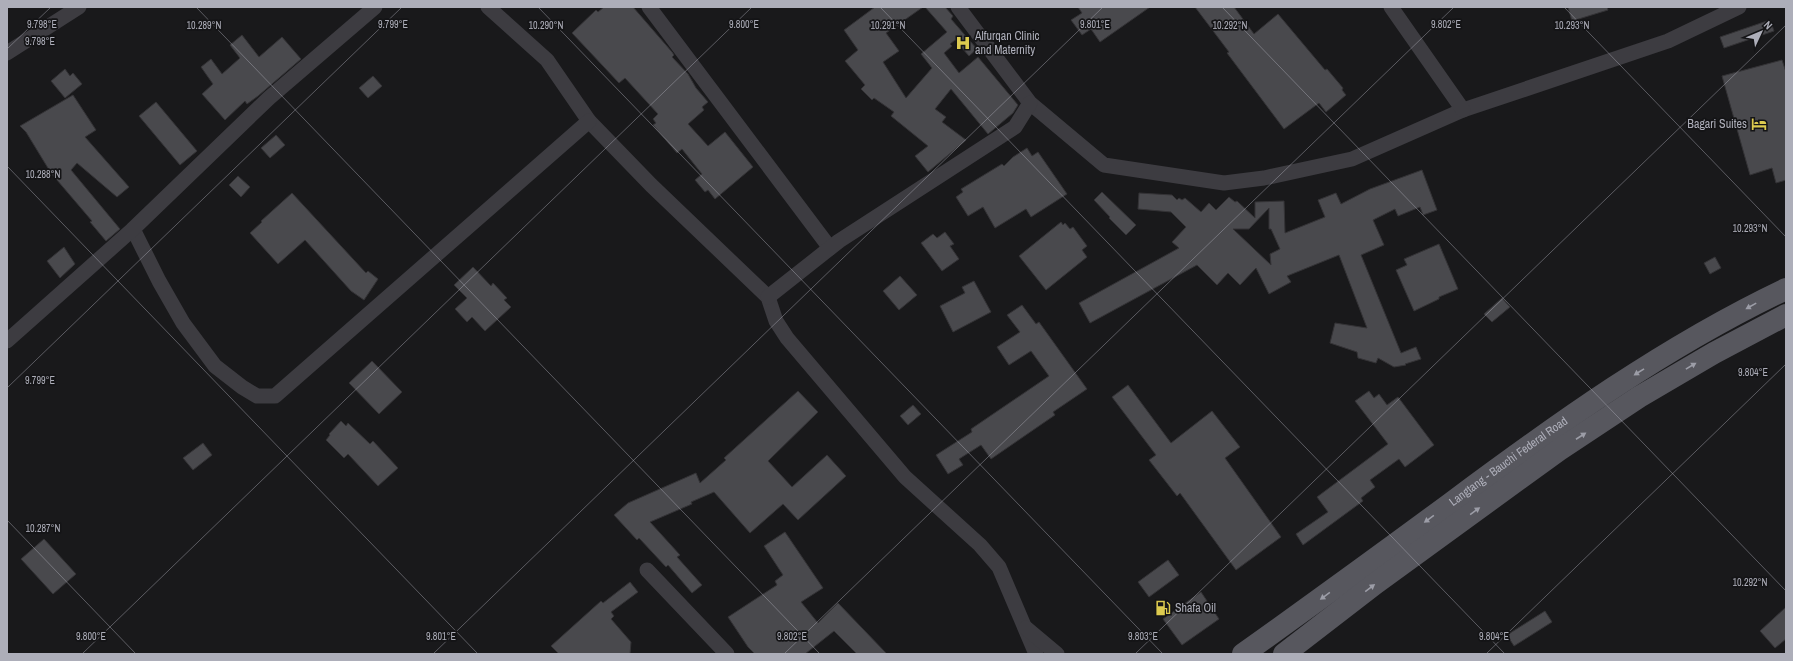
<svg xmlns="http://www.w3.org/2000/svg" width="1793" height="661" viewBox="0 0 1793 661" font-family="'Archivo Narrow',sans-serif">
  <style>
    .building { fill: #49494d; stroke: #343336; fill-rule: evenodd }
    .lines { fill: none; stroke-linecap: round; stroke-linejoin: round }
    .street { stroke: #3d3c41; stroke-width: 15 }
    .primary { stroke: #57575e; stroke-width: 22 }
    .oneway { fill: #9c9da7 }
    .ticks { fill: none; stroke: #adaeb9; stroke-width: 1; stroke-opacity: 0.45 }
    .labels { text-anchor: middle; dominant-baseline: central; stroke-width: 3.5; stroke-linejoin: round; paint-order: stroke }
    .poi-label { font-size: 12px; fill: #adaeb9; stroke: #141416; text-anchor: start }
    .street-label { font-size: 12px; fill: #adaeb9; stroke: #141416 }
    .ticks-label { font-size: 10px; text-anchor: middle; fill: #adaeb9; stroke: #141416; stroke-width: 3.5; stroke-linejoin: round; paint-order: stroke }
  </style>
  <rect width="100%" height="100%" fill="#19191b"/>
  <g class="building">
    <path d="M604 7H633L672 52 674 55 672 57 688 74 696 88 708 102 702 107 704 110 688 124 708 146 725 132 753 167 715 199 708 190 705 192 695 180 702 174 682 149 677 153 653 125 656 123 653 119 658 114 625 78 619 83 572 33 596 10 598 12Z"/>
    <path d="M875 7H923L886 33 899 51 883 62 906 98 932 68 921 54 947 32 925 7H945L953 16 951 19 977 49 969 56 955 40 950 44 952 46 944 53 959 73 978 57 1018 105 1013 113 988 134 951 89 935 109 946 117 942 122 966 140 928 172 915 156 928 146 891 116 894 112 874 98 872 100 861 89 865 85 845 61 858 50 844 30Z"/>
    <path d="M1078 7H1150L1100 42 1091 29 1082 35 1071 20 1082 13Z"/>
    <path d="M1195 7H1234L1254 34 1278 14 1325 70 1327 69 1343 88 1342 90 1346 95 1326 112 1319 103 1284 129 1227 53 1229 52Z"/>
    <path d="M1568 7H1607L1608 10 1572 21Z"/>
    <path d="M1770 20 1774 31 1724 48 1720 37Z"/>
    <path d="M242 35 259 57 282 37 301 59 258 96 247 104 245 101 225 120 202 94 213 84 201 67 211 59 222 74 240 58 230 45Z"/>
    <path d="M1782 60 1786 72V180L1776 183 1772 168 1750 175 1722 76Z"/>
    <path d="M65 69 70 76 73 73 82 84 65 98 51 81Z"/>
    <path d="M373 76 382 86 368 98 359 88Z"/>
    <path d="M73 95 96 130 85 137 129 187 117 197 77 163 71 170 120 229 106 241 90 222 92 221 51 173 26 132 20 126Z"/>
    <path d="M156 102 197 151 180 165 139 116Z"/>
    <path d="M276 135 285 145 270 158 261 148Z"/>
    <path d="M1027 148 1032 156 1038 152 1067 194 1031 217 1026 209 995 228 983 207 968 216 956 197 963 192 961 189 1002 164 1004 166 1013 157Z"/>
    <path d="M1422 170 1437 210 1423 215 1420 207 1398 216 1395 209 1373 220 1384 245 1361 255 1401 353 1416 347 1421 359 1405 364 1406 365 1394 367 1378 358 1376 363 1358 358 1357 352 1330 343 1335 323 1367 328 1339 255 1287 276 1291 282 1269 294 1256 268 1240 285 1228 273 1217 285 1197 265 1090 323 1079 303 1179 248 1172 242 1186 227 1171 212 1138 209 1139 193 1172 195 1177 200 1179 198 1182 200 1185 198 1201 212 1209 203 1216 210 1229 197 1235 202 1237 201 1255 218V202L1284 201 1285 233 1325 217 1318 200 1336 193 1341 204 1370 189ZM1269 208V229H1271L1280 249 1270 254 1271 265 1233 229H1249Z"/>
    <path d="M238 176 250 187 241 197 229 185Z"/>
    <path d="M1102 192 1136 225 1126 235 1109 218 1110 217 1094 200Z"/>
    <path d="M292 193 366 273 368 271 378 279 364 300 351 291 305 240 278 264 250 233 262 222 261 221Z"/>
    <path d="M1061 222 1063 225 1065 223 1070 229 1073 227 1087 246 1082 250 1087 257 1046 290 1019 256Z"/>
    <path d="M945 232 954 244 950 246 959 259 942 271 921 243 933 234 937 238Z"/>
    <path d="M1439 244 1458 289 1439 297V299L1414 311 1396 270 1407 265 1404 259Z"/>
    <path d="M64 247 75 264 60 278 47 261Z"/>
    <path d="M1715 257 1721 268 1710 274 1704 263Z"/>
    <path d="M473 267 491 286 493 283 507 298 504 300 511 307 485 331 472 317 467 322 455 309 467 298 454 285Z"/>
    <path d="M900 276 917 295 899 310 883 291Z"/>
    <path d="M974 281 991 312 953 332 940 306 965 293 962 287Z"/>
    <path d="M1502 298 1510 307 1492 322 1484 314Z"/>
    <path d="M1022 305 1036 324 1039 322 1087 389 1053 412 1055 415 991 459 981 445 959 459 963 465 948 474 936 455 972 432 971 429 1049 376 1031 351 1009 365 997 347 1020 332 1007 315Z"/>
    <path d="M372 361 402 392 379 414 349 383Z"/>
    <path d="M1128 385 1171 443 1212 411 1240 447 1225 458 1281 537 1236 570 1180 493 1177 496 1149 460 1156 455 1112 397Z"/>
    <path d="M798 391 818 412 768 461 792 487 827 455 846 476 798 520 783 504 750 533 714 492 691 502 692 504 650 522 680 555 677 557 702 585 692 593 668 565 666 567 639 538 637 540 614 515 628 503 696 473 700 483 726 460 724 458Z"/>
    <path d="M1369 391 1374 398 1379 394 1387 405 1398 397 1434 445 1405 467 1399 459 1370 480 1375 487 1361 498 1363 501 1303 545 1296 534 1328 512 1317 497 1388 444 1355 401Z"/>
    <path d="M913 405 921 414 908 425 900 416Z"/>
    <path d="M341 421 346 426 348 423 370 444 373 441 398 468 378 486 348 454 344 458 326 440 330 435 329 434Z"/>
    <path d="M203 443 212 455 193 470 183 458Z"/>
    <path d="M785 532 823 588 801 602 818 623 838 603 887 654H857L834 631 805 654H755L748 647 728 617 777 585 775 581 783 575 764 546Z"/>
    <path d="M44 539 76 574 53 594 21 559Z"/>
    <path d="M1168 560 1179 575 1149 597 1138 582Z"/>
    <path d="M630 582 638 592 611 612 614 616 611 619 631 642 630 654H559L551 646 601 601 603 603Z"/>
    <path d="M1201 592 1219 619 1182 645 1163 619Z"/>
    <path d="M1786 607V639L1775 648 1760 631Z"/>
    <path d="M1545 611 1552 622 1514 646 1507 635Z"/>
  </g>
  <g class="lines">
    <g class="street">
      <path d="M488 7 547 60 589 121 651 185 768 297 776 321 787 338 905 477 980 545 999 567 1036 654"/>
      <path d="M649 7 830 248"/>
      <path d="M958 7 1030 103 1104 165 1224 183 1264 178 1352 159 1463 110 1668 41 1739 7"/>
      <path d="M1391 7 1463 110"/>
      <path d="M7 53 79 7"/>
      <path d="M133 229 159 281 183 323 215 366 242 387 257 396H275L589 121"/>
      <path d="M768 297 839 241 1015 127 1030 103"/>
      <path d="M7 341 133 229 269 98 375 7"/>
      <path d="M647 570 727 654"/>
      <path d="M1026 628 1057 654"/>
    </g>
    <g class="primary">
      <path id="s1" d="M1243 654C1313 604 1382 554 1451 503 1557 424 1666 346 1786 289"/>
      <path d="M1284 654 1376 583 1559 450 1639 397 1714 353 1786 315"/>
    </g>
  </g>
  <defs><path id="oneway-solid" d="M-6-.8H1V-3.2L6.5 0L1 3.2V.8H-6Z"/></defs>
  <g class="oneway">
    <use href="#oneway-solid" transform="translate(1751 306) rotate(151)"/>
    <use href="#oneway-solid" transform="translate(1691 366) rotate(-31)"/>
    <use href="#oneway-solid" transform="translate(1639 372) rotate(148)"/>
    <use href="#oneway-solid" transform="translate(1581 436) rotate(-33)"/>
    <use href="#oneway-solid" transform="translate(1475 511) rotate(-36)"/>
    <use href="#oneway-solid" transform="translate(1429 519) rotate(144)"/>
    <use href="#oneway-solid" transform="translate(1370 588) rotate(-37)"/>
    <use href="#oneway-solid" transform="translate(1325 596) rotate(144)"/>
  </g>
  <path class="ticks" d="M196 7 820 654M538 7 1163 654M880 7 1505 654M1222 7 1786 591M1564 7 1786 237M7 49 51 7M7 166 478 654M7 388 402 7M7 520 136 654M82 654 752 7M433 654 1103 7M784 654 1454 7M1135 654 1786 25M1486 654 1786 364"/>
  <defs>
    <g id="hospital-bare" transform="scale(1.2)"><path d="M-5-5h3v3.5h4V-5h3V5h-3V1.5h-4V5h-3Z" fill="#dcca4f" stroke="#141416" stroke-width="2.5" paint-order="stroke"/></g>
    <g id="hotel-bare" transform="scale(1.2)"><path d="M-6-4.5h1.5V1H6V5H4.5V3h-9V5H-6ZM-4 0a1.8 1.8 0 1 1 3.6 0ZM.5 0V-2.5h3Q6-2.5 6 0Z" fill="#dcca4f" stroke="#141416" stroke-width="2.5" paint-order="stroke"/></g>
    <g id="fuel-bare" transform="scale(1.2)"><path d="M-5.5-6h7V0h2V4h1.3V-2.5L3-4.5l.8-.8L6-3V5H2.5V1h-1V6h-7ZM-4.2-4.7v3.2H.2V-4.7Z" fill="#dcca4f" stroke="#141416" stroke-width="2.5" paint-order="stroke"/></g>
  </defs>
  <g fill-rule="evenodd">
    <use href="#hospital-bare" x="963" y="43"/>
    <use href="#hotel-bare" x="1759" y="124"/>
    <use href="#fuel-bare" x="1163" y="608"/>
  </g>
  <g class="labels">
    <g class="poi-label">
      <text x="975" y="36">Alfurqan Clinic<tspan x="975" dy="14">and Maternity</tspan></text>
      <text x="1747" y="124" text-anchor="end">Bagari Suites</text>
      <text x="1175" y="608">Shafa Oil</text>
    </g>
    <g class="street-label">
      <text stroke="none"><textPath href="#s1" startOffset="328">Langtang - Bauchi Federal Road</textPath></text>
    </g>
  </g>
  <g class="ticks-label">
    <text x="42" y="28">9.798°E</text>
    <text x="393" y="28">9.799°E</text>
    <text x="744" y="28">9.800°E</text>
    <text x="1095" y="28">9.801°E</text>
    <text x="1446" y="28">9.802°E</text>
    <text x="546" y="29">10.290°N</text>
    <text x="204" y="29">10.289°N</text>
    <text x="888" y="29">10.291°N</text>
    <text x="1230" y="29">10.292°N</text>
    <text x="1572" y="29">10.293°N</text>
    <text x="40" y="45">9.798°E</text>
    <text x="43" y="178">10.288°N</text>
    <text x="1750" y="232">10.293°N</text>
    <text x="1753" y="376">9.804°E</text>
    <text x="40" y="384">9.799°E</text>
    <text x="43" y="532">10.287°N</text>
    <text x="1750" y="586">10.292°N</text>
    <text x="91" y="640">9.800°E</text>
    <text x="441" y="640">9.801°E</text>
    <text x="792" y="640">9.802°E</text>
    <text x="1143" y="640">9.803°E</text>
    <text x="1494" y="640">9.804°E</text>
  </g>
  <rect width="1793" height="661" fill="none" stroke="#adaeb9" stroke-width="16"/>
  <g transform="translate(1761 32) rotate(46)" stroke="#141416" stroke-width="3" paint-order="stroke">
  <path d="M0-3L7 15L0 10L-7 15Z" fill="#adaeb9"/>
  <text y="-6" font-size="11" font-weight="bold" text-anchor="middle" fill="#adaeb9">N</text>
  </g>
</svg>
